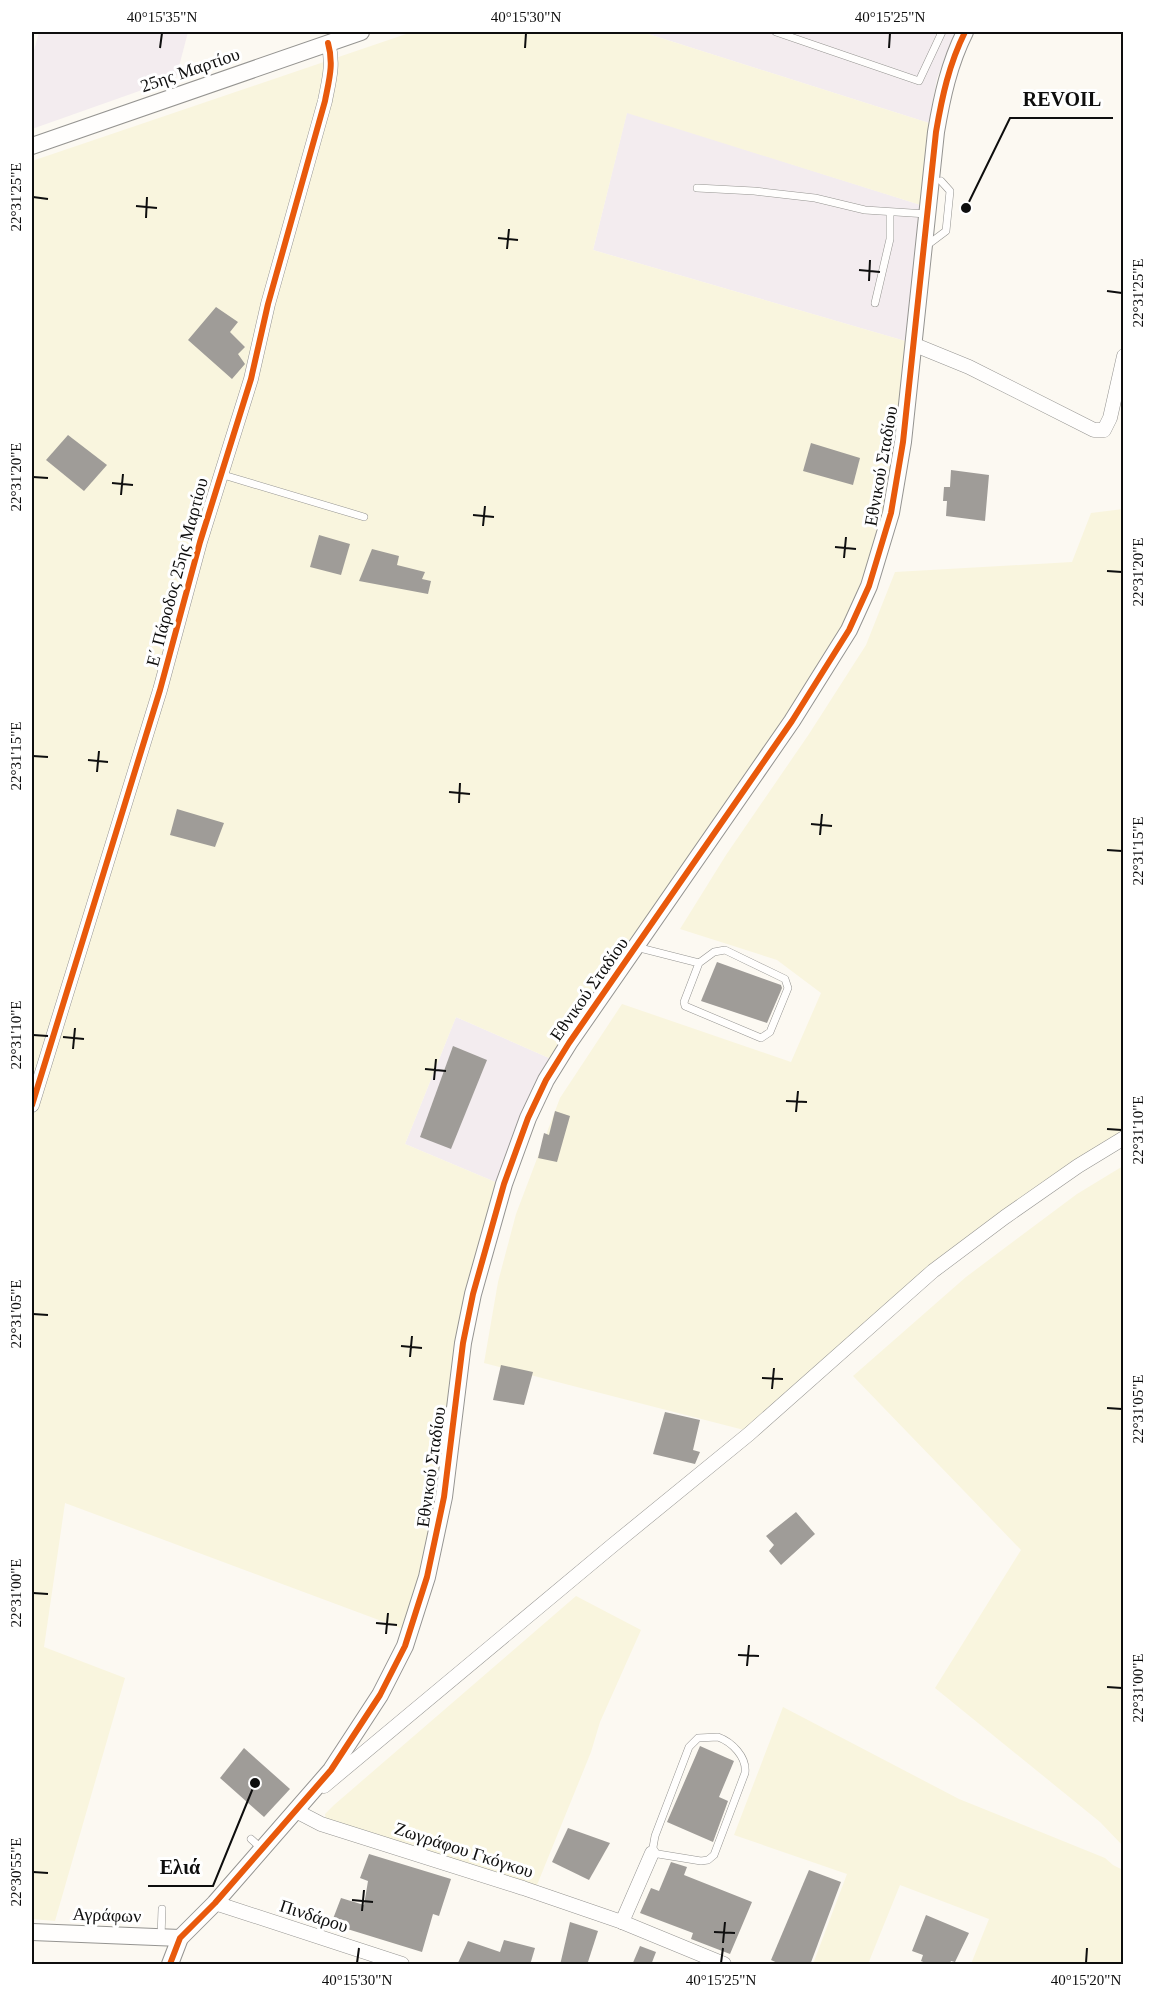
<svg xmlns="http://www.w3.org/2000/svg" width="1155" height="1996" viewBox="0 0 1155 1996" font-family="'Times New Roman',serif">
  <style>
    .industrial { fill: #f3ecef }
    .farmland { fill: #f9f5de }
    .building { fill: #9f9c98 }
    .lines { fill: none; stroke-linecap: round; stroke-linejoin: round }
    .service-casing { stroke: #959491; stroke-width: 8 }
    .minor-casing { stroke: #959491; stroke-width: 15 }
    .tertiary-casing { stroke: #959491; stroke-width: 18 }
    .service { stroke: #fffefd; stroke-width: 7 }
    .minor { stroke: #fffefd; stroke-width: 14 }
    .tertiary { stroke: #fffefd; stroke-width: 16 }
    .cycleway-casing { stroke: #fff; stroke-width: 10 }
    .cycleway { stroke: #e8590c; stroke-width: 6 }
    .ticks { fill: none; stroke: #0e0e0e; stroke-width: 2 }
    .labels { text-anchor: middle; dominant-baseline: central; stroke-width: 6; stroke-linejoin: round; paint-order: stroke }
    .street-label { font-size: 18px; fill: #0e0e0e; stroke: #fff }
    .leader { fill: none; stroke: #0e0e0e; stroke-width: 2 }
    .callout-dot { fill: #0e0e0e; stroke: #fff; stroke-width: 2 }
    .callout-label { font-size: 20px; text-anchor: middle; font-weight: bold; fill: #0e0e0e; stroke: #fff; stroke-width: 6; stroke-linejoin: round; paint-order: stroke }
    .neatline { fill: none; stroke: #0e0e0e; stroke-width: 2 }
    .ticks-label { font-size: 15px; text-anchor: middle; fill: #0e0e0e }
  </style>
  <rect width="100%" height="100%" fill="#fcf9f2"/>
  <g class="industrial">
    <path d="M39 32H188L176 78 32 129V58Z"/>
    <path d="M642 32H957L937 78 929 123Z"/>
    <path d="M627 112 927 207 912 343 593 250Z"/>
    <path d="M456 1017 558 1062 500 1184 405 1144Z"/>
  </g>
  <g class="farmland">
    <path d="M412 32H642L929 123 927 207 627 113 593 250 912 343 892 480 861 595 835 644 558 1062 456 1017 405 1144 500 1184 432 1537 403 1629 65 1503 44 1647 125 1678 55 1921 32 1919V161Z"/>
    <path d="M1123 509V1131L979 1229 744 1430 484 1363 498 1282 516 1214 560 1098 622 1004 791 1062 821 993 777 960 680 929 726 855 809 734 866 645 895 572 1072 562 1091 513Z"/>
    <path d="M1123 1166V1846L1100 1822 935 1688 1021 1550 853 1376 966 1277 1077 1194Z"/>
    <path d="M576 1596 641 1630 600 1722 591 1752 537 1885 525 1886 326 1820 325 1814 334 1805Z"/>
    <path d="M783 1707 959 1799 1105 1858 1113 1865 1123 1870V1964H971L989 1919 900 1885 868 1964H813L847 1874 734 1835Z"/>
  </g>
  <g class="building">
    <path d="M216 307 238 322 230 332 245 347 238 354 245 364 232 379 188 340Z"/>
    <path d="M68 435 107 465 84 491 46 460Z"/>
    <path d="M811 443 860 458 853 485 803 471Z"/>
    <path d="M951 470 989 475 985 521 946 516 947 501H943L944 487H950Z"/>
    <path d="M319 535 350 544 341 575 310 567Z"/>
    <path d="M372 549 399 556 397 565 425 572 422 579 431 581 428 594 359 581Z"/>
    <path d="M177 809 224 823 215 847 170 835Z"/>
    <path d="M717 962 781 985 782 988 767 1023 701 1001Z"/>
    <path d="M453 1046 487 1060 451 1149 420 1137Z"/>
    <path d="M555 1111 570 1116 557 1162 538 1158 544 1133 549 1135Z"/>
    <path d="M501 1365 533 1372 524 1405 493 1400Z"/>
    <path d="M665 1412 700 1420 693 1450 700 1452 695 1464 653 1454Z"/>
    <path d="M796 1512 815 1534 781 1565 769 1551 774 1545 766 1536Z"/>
    <path d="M700 1746 734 1761 719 1797 728 1801 713 1842 667 1822Z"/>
    <path d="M244 1748 290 1789 264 1817 220 1778Z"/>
    <path d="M568 1828 610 1843 589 1880 552 1862Z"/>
    <path d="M369 1854 451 1879 439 1916 433 1914 422 1952 331 1924 341 1898 364 1905 368 1881 360 1878Z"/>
    <path d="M671 1862 687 1867 684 1875 752 1902 730 1954 691 1939 693 1933 640 1913 651 1888 659 1891Z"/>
    <path d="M809 1870 841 1882 810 1965H782L771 1960Z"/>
    <path d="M926 1915 969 1933 955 1962 951 1961 949 1965H930L921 1961 923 1955 912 1951Z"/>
    <path d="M570 1922 598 1931 587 1965H560Z"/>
    <path d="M504 1940 535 1948 530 1965H457L468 1941 500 1952Z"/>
    <path d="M640 1946 656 1952 651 1965H632Z"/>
  </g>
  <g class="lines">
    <g class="service-casing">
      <g id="service">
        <path d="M776 32 919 81 942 32"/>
        <path d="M697 188 754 191 815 198 865 210 927 214"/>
        <path d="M926 246 946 231 950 191 941 181"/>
        <path d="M875 303 890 239V213"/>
        <path d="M220 474 364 517"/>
        <path d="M636 947 699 963 714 952 725 950 785 979 788 988 770 1032 761 1038 685 1006 684 1002 699 963"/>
        <path d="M718 1737C732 1742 747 1757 745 1773L714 1855 708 1860 701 1861 652 1853 655 1836 689 1747 698 1738Z"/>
        <path d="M251 1839 262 1849"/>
        <path d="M161 1937 162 1909"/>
      </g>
    </g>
    <g class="minor-casing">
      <g id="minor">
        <path d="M915 345 969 367 1094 430H1104L1110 418 1124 356"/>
        <path d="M32 1105 160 690 200 542 251 379 268 304 325 101C329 80 334 64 328 43"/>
        <path d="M324 1786 613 1545 749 1434 933 1271 1005 1217 1078 1166 1124 1138"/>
        <path d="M296 1811 321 1824 523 1888 622 1922 724 1964"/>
        <path d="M215 1903 402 1964"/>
        <path d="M622 1922 652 1853"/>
      </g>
    </g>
    <g class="tertiary-casing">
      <g id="tertiary">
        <path d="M32 146 361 32"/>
        <path d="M32 1932 180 1938"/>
        <path d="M170 1964 180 1938 215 1903 331 1770 380 1695 405 1646 427 1577 444 1497 463 1343 473 1294 504 1184 528 1118 546 1080 569 1043 792 721 849 630 869 586 891 513 903 442 936 132C942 97 949 64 965 32"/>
      </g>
    </g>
    <use href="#service" class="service"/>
    <use href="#minor" class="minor"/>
    <use href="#tertiary" class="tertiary"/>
    <g class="cycleway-casing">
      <g id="cycleway">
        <path d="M32 1105 160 690 200 542 251 379 268 304 325 101C329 80 334 64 328 43"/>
        <path d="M170 1964 180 1938 215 1903 331 1770 380 1695 405 1646 427 1577 444 1497 463 1343 473 1294 504 1184 528 1118 546 1080 569 1043 792 721 849 630 869 586 891 513 903 442 936 132C942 97 949 64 965 32"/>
      </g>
    </g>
    <use href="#cycleway" class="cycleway"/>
  </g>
  <path class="ticks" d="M160 48 162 33M525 48 526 33M889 48 890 33M33 197 48 199M136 206 157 208M146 218 147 197M498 238 518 240M507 249 509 229M859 270 880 272M869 281 870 260M1107 291 1122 293M33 477 48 478M112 483 133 485M121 495 123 474M473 515 494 517M483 526 485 506M835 547 856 549M844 558 846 537M1107 571 1122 572M33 756 48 757M88 760 108 762M97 772 99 751M449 792 470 794M459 803 460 783M811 824 832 826M820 835 822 814M1107 850 1122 851M33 1035 48 1036M63 1037 84 1039M73 1049 75 1028M425 1069 446 1071M434 1080 436 1059M786 1101 807 1102M796 1112 798 1091M1107 1129 1122 1130M33 1314 48 1315M401 1346 422 1348M410 1357 412 1336M762 1378 783 1379M772 1389 774 1368M1107 1408 1122 1409M33 1593 48 1594M376 1623 397 1625M386 1634 388 1613M738 1655 759 1656M747 1666 749 1645M1107 1687 1122 1688M33 1872 48 1873M352 1900 373 1902M362 1911 364 1890M714 1932 735 1933M723 1943 725 1922M357 1963 359 1948M721 1963 723 1948M1086 1963 1087 1948"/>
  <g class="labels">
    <g class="street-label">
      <text transform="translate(190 70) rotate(-19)">25ης Μαρτίου</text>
      <text transform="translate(881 466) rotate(-80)">Εθνικού Σταδίου</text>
      <text transform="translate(177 572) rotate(-75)">Ε΄ Πάροδος 25ης Μαρτίου</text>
      <text transform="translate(589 989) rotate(-55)">Εθνικού Σταδίου</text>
      <text transform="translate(431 1467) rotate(-82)">Εθνικού Σταδίου</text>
      <text transform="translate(464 1850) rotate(18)">Ζωγράφου Γκόγκου</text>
      <text transform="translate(107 1915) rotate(2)">Αγράφων</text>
      <text transform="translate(314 1916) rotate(18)">Πινδάρου</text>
    </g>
  </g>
  <path class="leader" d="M966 208L1010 118H1113M255 1783L213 1886H148"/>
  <g class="callout-dot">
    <circle cx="966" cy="208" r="6"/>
    <circle cx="255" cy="1783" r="6"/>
  </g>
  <g class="callout-label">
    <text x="1062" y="106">REVOIL</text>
    <text x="180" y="1874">Ελιά</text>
  </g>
  <rect width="1155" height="1996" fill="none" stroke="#ffffff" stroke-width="66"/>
  <rect x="33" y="33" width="1089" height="1930" class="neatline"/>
  <g class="ticks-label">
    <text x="162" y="22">40°15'35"N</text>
    <text x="526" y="22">40°15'30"N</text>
    <text x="890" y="22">40°15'25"N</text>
    <text transform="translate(16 197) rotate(-90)" y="5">22°31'25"E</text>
    <text transform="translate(1138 293) rotate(-90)" y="5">22°31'25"E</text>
    <text transform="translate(16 477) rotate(-90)" y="5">22°31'20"E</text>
    <text transform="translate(1138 572) rotate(-90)" y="5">22°31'20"E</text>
    <text transform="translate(16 756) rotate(-90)" y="5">22°31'15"E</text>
    <text transform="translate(1138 851) rotate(-90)" y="5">22°31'15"E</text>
    <text transform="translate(16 1035) rotate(-90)" y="5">22°31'10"E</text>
    <text transform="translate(1138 1130) rotate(-90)" y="5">22°31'10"E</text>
    <text transform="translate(16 1314) rotate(-90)" y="5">22°31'05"E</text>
    <text transform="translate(1138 1409) rotate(-90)" y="5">22°31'05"E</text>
    <text transform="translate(16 1593) rotate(-90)" y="5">22°31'00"E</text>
    <text transform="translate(1138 1688) rotate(-90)" y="5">22°31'00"E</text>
    <text transform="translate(16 1872) rotate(-90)" y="5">22°30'55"E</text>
    <text x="357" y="1985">40°15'30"N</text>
    <text x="721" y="1985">40°15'25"N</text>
    <text x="1086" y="1985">40°15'20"N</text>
  </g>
</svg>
